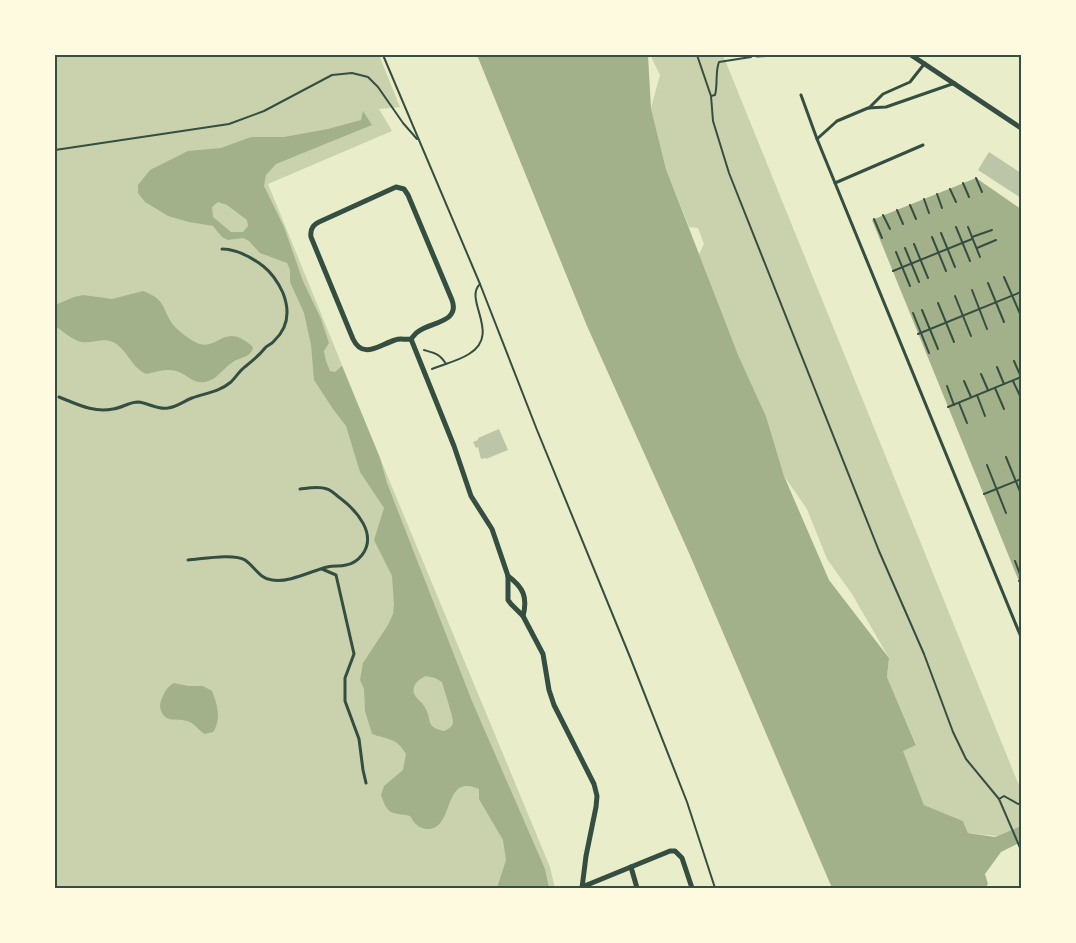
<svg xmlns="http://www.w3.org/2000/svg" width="1076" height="943" viewBox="0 0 1076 943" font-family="'Noto Serif',serif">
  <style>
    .green { fill: #cad2ad }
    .water { fill: #a3b18a; fill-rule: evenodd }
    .building { fill: #bcc5a7 }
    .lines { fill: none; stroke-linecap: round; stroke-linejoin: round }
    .path { stroke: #344e41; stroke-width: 2 }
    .service { stroke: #344e41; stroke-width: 3 }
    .minor { stroke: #344e41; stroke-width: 5 }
    .neatline { fill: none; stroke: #344e41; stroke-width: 2 }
  </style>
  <rect width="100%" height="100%" fill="#e9edc9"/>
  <g class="green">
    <path d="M55 55H379L400 107 379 109 392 131 268 184 380 458 550 867 555 888H55Z"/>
    <path d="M652 55H723L1018 783 1021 785V826L997 836 968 833 963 821 924 805 902 750 916 744 887 677 889 658 852 594 827 559 807 509 784 476 766 416 739 357 699 254 704 244 698 228 689 227 666 169 651 108 660 75 652 59Z"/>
  </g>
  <g class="water">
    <path d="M477 55H648L651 108 666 169 739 357 766 416 784 476 829 580 889 658 887 677 916 745 903 751 924 805 963 821 968 833 995 837 1021 826V842L1001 852 985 874 988 884 985 888H832L689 553 587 326Z"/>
    <path d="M363 111 372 125 276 164 266 175 264 186 284 227 303 281 321 319 329 343 324 351 326 361 330 371 335 372 342 366 380 458 387 483 472 701 545 869 549 888H497L506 860 503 840 479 799V789C471 786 463 784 457 790 446 801 447 829 428 829 419 829 415 824 410 816 391 812 388 816 381 795L384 786 403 770 406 754C396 737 388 740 372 734L365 711 364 689 360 680 363 663 388 625 393 614 394 605 392 576 374 540 384 508 360 472 346 426 333 409 314 380 311 345 304 313 290 282V270L287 263 260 253 249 241 243 238 228 240 222 237 213 226 189 222 168 216 145 202 138 193V185L150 170 188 151 221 148 251 137H284L328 129 361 120ZM218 202 227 205 247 220 248 226 243 232H231L213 217 212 207ZM426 676 435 678 442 682C444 690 454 719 453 723 452 727 447 730 444 731 424 727 433 719 424 706 422 702 418 700 416 697 409 688 418 679 426 676Z"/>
    <path d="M976 178 1021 209V586L872 220Z"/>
    <path d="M143 291C168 300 161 310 175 327 181 333 189 339 197 343 219 352 224 320 253 347 252 357 241 357 233 362 223 368 217 380 205 382 193 384 187 374 176 371 167 368 155 372 146 374 131 367 127 349 113 342 102 337 92 344 82 342 73 341 63 331 55 326V305L74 297 83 295 112 299Z"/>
    <path d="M174 683 189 686H203L212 691C217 703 222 720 213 732L205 734C199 731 196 725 190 722 179 717 168 724 162 713 159 707 160 703 162 698 165 691 168 686 174 683Z"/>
  </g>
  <g class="building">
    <path d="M989 152 1021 173V198L978 170Z"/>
    <path d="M499 429 508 450 486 459V458L481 459 478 447 476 448 473 442 478 440V438Z"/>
  </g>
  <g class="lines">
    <g class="path">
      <path d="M383 55 480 284 537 430 630 657 687 802 715 888"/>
      <path d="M697 55 711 96 713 121 729 173 879 551 924 654 953 732 966 759 999 799 1021 850"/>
      <path d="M711 96 715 95C718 84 715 72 719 62L751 57"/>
      <path d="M55 150 229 124 264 111 332 75 352 73 368 77 378 87 403 123 417 139"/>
      <path d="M976 178 982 192"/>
      <path d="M963 183 969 197"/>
      <path d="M950 189 956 202"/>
      <path d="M937 194 942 208"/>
      <path d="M924 199 929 213"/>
      <path d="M910 205 916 219"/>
      <path d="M897 210 903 224"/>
      <path d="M883 215 890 229"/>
      <path d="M874 219 882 238"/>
      <path d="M956 227 970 261"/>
      <path d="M968 227 980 257"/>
      <path d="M941 233 955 267"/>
      <path d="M932 237 946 271"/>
      <path d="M972 237 992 230"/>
      <path d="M914 244 928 278"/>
      <path d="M905 248 919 282"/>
      <path d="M977 248 996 240"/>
      <path d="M896 252 910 286"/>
      <path d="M893 271 972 239"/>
      <path d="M1004 277 1021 316"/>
      <path d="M988 283 1004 322"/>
      <path d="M972 290 987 329"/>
      <path d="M955 296 971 336"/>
      <path d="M938 303 954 342"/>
      <path d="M922 310 938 349"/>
      <path d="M913 313 929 353"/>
      <path d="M918 334 1021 292"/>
      <path d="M424 350C435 353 440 354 446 364"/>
      <path d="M1014 361 1021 377"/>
      <path d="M997 367 1004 384"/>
      <path d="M432 369C444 364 458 361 469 354 502 334 463 300 480 284"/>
      <path d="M981 374 988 390"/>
      <path d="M964 381 971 397"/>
      <path d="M1013 381 1021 398"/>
      <path d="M947 386 954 405"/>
      <path d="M995 388 1004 409"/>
      <path d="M977 395 985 416"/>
      <path d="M959 403 967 423"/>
      <path d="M948 407 1021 377"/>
      <path d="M1006 457 1021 494"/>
      <path d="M987 465 1006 513"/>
      <path d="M984 494 1021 479"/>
      <path d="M1015 561 1021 577"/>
      <path d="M1019 581 1021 580"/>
      <path d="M999 799 1004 796 1018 804 1021 803"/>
    </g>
    <g class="service">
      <path d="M756 55 757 56 773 55"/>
      <path d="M801 95 817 139 1021 637"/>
      <path d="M869 108 883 94 910 82 925 63"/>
      <path d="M817 139 837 121 868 108 886 107 955 83"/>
      <path d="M835 183 923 145"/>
      <path d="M59 397C77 404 93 413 113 409 122 408 129 402 138 402 149 403 157 410 168 408 177 407 184 401 192 398 206 393 219 392 231 382 236 377 240 370 246 366 254 359 258 357 265 348 268 345 272 344 274 341 289 327 290 311 283 293 278 282 272 273 263 266 251 257 237 249 222 249"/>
      <path d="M188 560C202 559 234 553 245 560 255 567 260 579 272 580 289 583 311 571 327 567 334 565 340 567 346 565 353 564 358 560 362 555 378 534 356 510 340 498 336 495 331 490 327 489 319 486 309 488 300 489"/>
      <path d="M322 569 336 575 354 654 345 678V701L359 739 363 770 366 783"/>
    </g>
    <g class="minor">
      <path d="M911 55 1021 128"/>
      <path d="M396 187 404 189 408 195 452 300C460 322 432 322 419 331 415 333 413 337 411 339 405 340 400 338 395 340 379 345 363 360 353 339L311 237C310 230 312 225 319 222Z"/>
      <path d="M411 339 454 446 471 496 492 529 508 576V600L511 604 523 616 543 654 549 690 554 705 594 784 597 796 596 807 586 856 582 888"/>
      <path d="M508 576C523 587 528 597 523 616"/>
      <path d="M631 867 637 888"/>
      <path d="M582 887 670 851H675L682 858 692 888"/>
    </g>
  </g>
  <rect width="1076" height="943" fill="none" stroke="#fefae0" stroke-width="112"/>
  <rect x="56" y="56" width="964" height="831" class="neatline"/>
</svg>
